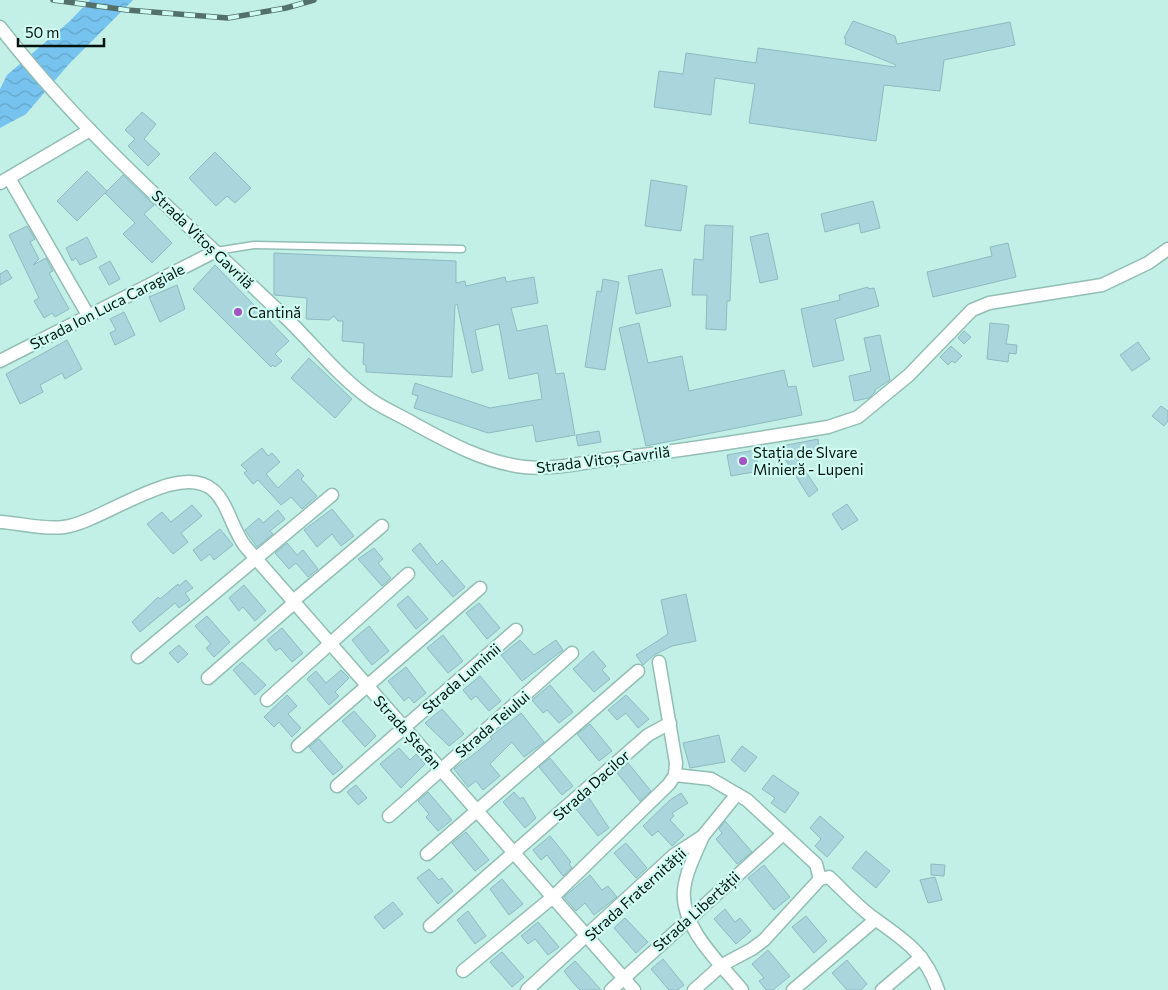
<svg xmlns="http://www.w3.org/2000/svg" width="1168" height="990" viewBox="0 0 1168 990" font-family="Commissioner,sans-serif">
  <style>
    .water { fill: url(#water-waves) }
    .building { fill: #a8d6dc; stroke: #8ebac1 }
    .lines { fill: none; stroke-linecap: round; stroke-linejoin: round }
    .service-casing { stroke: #92beb4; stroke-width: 9 }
    .minor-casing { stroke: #92beb4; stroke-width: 15 }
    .service { stroke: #fff; stroke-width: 6 }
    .minor { stroke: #fff; stroke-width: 12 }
    .rail-casing { stroke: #54706b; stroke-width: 5.5 }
    .rail { stroke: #cffdf3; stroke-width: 4; stroke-dasharray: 11; stroke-linecap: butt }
    .poi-dot { fill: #a353c4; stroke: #cffdf3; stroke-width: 2 }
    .labels { text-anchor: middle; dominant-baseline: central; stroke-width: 4.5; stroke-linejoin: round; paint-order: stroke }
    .street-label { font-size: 15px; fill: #03120f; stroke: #cffdf3 }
    .poi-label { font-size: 15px; fill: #03120f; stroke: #cffdf3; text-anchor: start }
  </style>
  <defs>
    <pattern id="water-waves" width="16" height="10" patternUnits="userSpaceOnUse" patternTransform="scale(1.25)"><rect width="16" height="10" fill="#75c3ee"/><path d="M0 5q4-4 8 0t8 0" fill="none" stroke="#64a6cb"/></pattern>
  </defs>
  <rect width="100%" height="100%" fill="#c2efe6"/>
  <path class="water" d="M90 0H133L69 64 26 114 0 128V89L7 75 70 21Z"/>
  <g class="building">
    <path d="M853 21 895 36 897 44 1010 22 1015 45 944 60 940 91 884 85 876 141 749 123 755 84 715 78 711 115 654 107 659 71 683 74 686 53 756 63 758 48 895 67 896 65 845 44 846 38H844Z"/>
    <path d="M142 112 156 124 144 139 160 154 148 166 128 146 135 139 125 130Z"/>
    <path d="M215 152 251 188 235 203 227 196 216 206 189 178Z"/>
    <path d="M87 171 107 191 77 221 57 201Z"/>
    <path d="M123 175 154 205 144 214 172 243 152 263 123 234 135 223 105 193Z"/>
    <path d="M651 180 687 186 681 231 645 226Z"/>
    <path d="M873 201 880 228 861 233 859 223 825 232 821 214Z"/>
    <path d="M705 225 733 226 730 301H727L726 330 706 329 707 295H692L694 259 703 260Z"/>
    <path d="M27 226 35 239 30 242 39 259 33 265 46 258 53 271 49 273 69 309 55 317 52 313 44 318 34 301 39 298 9 235Z"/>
    <path d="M768 233 778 279 760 283 750 237Z"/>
    <path d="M87 237 97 257 80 265 76 258 72 261 66 248Z"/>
    <path d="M1008 243 1016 277 933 297 927 272 992 256 990 247Z"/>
    <path d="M274 253 456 261V283L465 281 466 286 505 277 506 282 534 277 538 303 511 308 517 331 547 325 556 374 564 373 575 435 536 442 533 425 488 433 414 408 418 396 412 394 415 383 490 408 542 399 538 373 509 379 499 324 475 330 483 370 472 373 457 304 455 305 452 377 366 372V365L363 364 364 343 342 341 343 321H338L334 316 329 320 306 319 307 298 274 295Z"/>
    <path d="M110 261 120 279 109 285 99 267Z"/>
    <path d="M215 265 289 341 275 354 282 361 275 367 273 365 271 367 193 289Z"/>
    <path d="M662 269 671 306 636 314 628 276Z"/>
    <path d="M7 270 12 278 0 285V274Z"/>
    <path d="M603 279 619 282 605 370 585 367 597 291 601 292Z"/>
    <path d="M177 285 185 309 160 322 149 297Z"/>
    <path d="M868 287V289L874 288 879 306 835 319 844 360 813 367 801 309 840 300 839 295Z"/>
    <path d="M124 312 135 335 115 345 110 333 116 330 110 319Z"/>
    <path d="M639 323 648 363 682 356 689 391 784 370 788 387 796 386 802 415 646 446 619 328Z"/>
    <path d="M990 323 1009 325 1006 344 1017 345 1016 354 1009 353 1008 362 987 359Z"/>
    <path d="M964 331 971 337 964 344 958 338Z"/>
    <path d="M880 335 890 380 875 390V392L869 398 854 401 849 376 871 371 864 338Z"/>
    <path d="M67 340 82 369 65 379 62 373 40 385 43 392 20 404 6 374Z"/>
    <path d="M1138 342 1150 359 1132 371 1120 355Z"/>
    <path d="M951 346 962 356 955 363 952 361 948 365 940 357Z"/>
    <path d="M309 358 352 399 335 418 291 378Z"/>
    <path d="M1161 406 1168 411V421L1164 426 1152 416Z"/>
    <path d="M599 431 601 442 578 446 576 435Z"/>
    <path d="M818 439 819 449 794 454 818 490 809 497 783 456 782 446Z"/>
    <path d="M262 448 268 456 272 453 280 462 266 474 278 488 298 469 304 476 301 479 317 496 302 509 291 497 281 505 258 480 253 484 244 473 247 471 241 465Z"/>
    <path d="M755 450 759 471 731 476 727 455Z"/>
    <path d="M847 504 858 520 842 530 832 514Z"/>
    <path d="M192 505 202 516 181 533 188 542 173 554 147 524 162 512 171 522Z"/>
    <path d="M332 509 354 536 341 546 332 534 317 547 304 530Z"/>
    <path d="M278 510 285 519 270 531 273 534 257 547 245 530 259 518 263 523Z"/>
    <path d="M220 529 233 545 214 560 210 554 201 561 193 550Z"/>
    <path d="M287 543 297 555 303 550 318 569 308 577 296 563 289 569 275 553Z"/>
    <path d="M420 543 437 565 442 560 465 587 453 597 412 550Z"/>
    <path d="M374 548 383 559 378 563 391 578 382 586 358 559Z"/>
    <path d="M186 580 193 588 185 593 190 600 179 608 175 603 140 632 132 622 158 597 160 599 178 584 179 586Z"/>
    <path d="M244 585 266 611 255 621 243 607 239 611 229 598Z"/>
    <path d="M686 594 696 641 672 646 654 655 643 665 636 655 668 634 661 600Z"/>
    <path d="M408 596 428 619 416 629 397 605Z"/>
    <path d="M479 603 500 628 487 639 466 613Z"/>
    <path d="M207 616 230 642 214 657 206 648 211 644 195 626Z"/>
    <path d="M369 626 389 651 372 665 352 640Z"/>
    <path d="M282 628 303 653 292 662 280 648 276 651 267 640Z"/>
    <path d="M443 635 463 661 448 673 427 648Z"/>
    <path d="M520 640 534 655 556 640 563 650 522 681 501 655Z"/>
    <path d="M179 645 188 654 178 663 169 653Z"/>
    <path d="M593 651 606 666 602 670 610 679 594 692 573 669Z"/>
    <path d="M242 662 266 685 255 695 233 670Z"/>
    <path d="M406 667 426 693 414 703 409 697 404 701 388 681Z"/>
    <path d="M341 670 349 678 335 692 339 696 329 705 307 679 316 671 326 683Z"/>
    <path d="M480 676 501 701 489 711 476 696 471 700 463 690Z"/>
    <path d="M550 685 573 712 559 723 547 710 543 713 532 700Z"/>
    <path d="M287 695 297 706 288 714 301 728 292 737 279 722 274 727 264 717Z"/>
    <path d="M626 695 649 719 638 728 626 713 617 720 608 710Z"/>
    <path d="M442 709 464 734 449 746 425 723Z"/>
    <path d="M354 711 376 736 365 747 342 721Z"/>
    <path d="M521 713 544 742 524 757 512 742 490 764 500 776 483 790 476 781 468 787 454 769 478 751 492 739 490 737Z"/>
    <path d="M590 724 612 751 599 761 577 734Z"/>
    <path d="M719 735 725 762 690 768 683 743Z"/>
    <path d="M319 739 343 767 333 775 309 747Z"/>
    <path d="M742 746 757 757 745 772 731 760Z"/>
    <path d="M399 748 410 760 416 754 425 764 401 788 380 764Z"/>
    <path d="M550 758 573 786 562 795 539 767Z"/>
    <path d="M628 763 651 791 640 801 617 773Z"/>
    <path d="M773 775 799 793 785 813 771 803 775 798 762 789Z"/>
    <path d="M356 785 367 798 358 805 347 792Z"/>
    <path d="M428 792 452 820 438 831 426 817 429 814 418 801Z"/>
    <path d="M514 792 520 799 523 797 536 818 525 828 503 802Z"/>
    <path d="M681 793 688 803 672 813 674 816 670 820 684 835 672 846 658 831 652 836 643 826 670 800Z"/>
    <path d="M589 798 609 828 598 836 576 809Z"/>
    <path d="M820 816 844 837 827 857 815 846 821 839 810 828Z"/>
    <path d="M725 821 752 852 737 864 716 839 722 833 719 829Z"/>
    <path d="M466 832 489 860 475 871 452 843Z"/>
    <path d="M550 836 571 862 569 864 572 868 563 876 547 855 541 860 533 850Z"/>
    <path d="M626 843 647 868 636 878 614 853Z"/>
    <path d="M866 851 890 871 876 888 852 868Z"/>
    <path d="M931 864 945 865 944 876 931 875Z"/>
    <path d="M764 865 790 897 774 910 748 878Z"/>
    <path d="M429 869 439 880 442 878 453 891 438 904 417 878Z"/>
    <path d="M590 875 602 890 608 886 617 897 594 915 585 903 576 911 564 897Z"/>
    <path d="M935 877 942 900 928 903 920 880Z"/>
    <path d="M502 879 523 904 509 915 490 889Z"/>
    <path d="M393 902 403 914 384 929 374 917Z"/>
    <path d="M725 909 735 922 740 918 751 931 736 944 714 919Z"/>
    <path d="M468 911 486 936 475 944 457 920Z"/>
    <path d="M806 916 827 941 814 953 792 927Z"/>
    <path d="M625 918 648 942 636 953 614 928Z"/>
    <path d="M538 922 559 947 548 955 535 939 528 944 521 936Z"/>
    <path d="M768 950 790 976 773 990H766L759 981 764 978 752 964Z"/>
    <path d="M502 952 524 977 512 987 490 962Z"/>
    <path d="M663 959 684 985 677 990H669L651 969Z"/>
    <path d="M847 960 867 984 861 990H847L832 973Z"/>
    <path d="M575 961 586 973 601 990H580L574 984 564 971Z"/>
  </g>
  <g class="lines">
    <g class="service-casing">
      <path id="service" d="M216 251 254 245 462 249"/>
    </g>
    <g class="minor-casing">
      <g id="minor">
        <path d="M0 27C82 133 185 222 282 314 312 342 339 378 373 401 385 409 399 415 413 423 448 442 483 462 524 467 551 470 582 463 609 459 682 451 755 439 828 427L858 417 909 375 972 310 989 303 1102 285 1148 263 1168 249"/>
        <path d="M9 178 88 315"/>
        <path d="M0 183 90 130"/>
        <path d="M0 361 214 252"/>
        <path d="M0 522C21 523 44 530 64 527 103 522 179 460 213 490 228 503 232 529 245 546L634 990"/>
        <path d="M293 601 382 526"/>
        <path d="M138 657 332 495"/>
        <path d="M208 678 294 603"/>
        <path d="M267 700 408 574"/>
        <path d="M298 746 480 588"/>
        <path d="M675 775 711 779 747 800 816 864 820 879"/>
        <path d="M337 786 516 630"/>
        <path d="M389 816 572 653"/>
        <path d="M703 836C696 853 686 871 684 890 680 927 720 963 742 990"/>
        <path d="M427 854 638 671"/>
        <path d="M430 926 648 735 670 723"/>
        <path d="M463 971 553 897 669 784 675 775 676 763 659 662"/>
        <path d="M527 990 674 855 703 836 737 794"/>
        <path d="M611 990 783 834"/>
        <path d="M694 990 722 965 752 949 764 940 820 879 829 877C844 891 858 907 875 919 905 941 925 952 938 990"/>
        <path d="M793 990 875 920"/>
        <path d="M882 990 921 957"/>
      </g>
    </g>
    <use href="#service" class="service"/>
    <use href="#minor" class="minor"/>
    <g class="rail-casing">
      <path id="rail" d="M53 0 127 10 228 18 286 8 314 0"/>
    </g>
    <use href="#rail" class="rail"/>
  </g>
  <g class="poi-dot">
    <circle cx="238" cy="312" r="5"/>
    <circle cx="743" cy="461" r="5"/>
  </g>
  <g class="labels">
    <g class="street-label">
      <text transform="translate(203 239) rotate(44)">Strada Vitoș Gavrilă</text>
      <text transform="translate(107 306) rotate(-27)">Strada Ion Luca Caragiale</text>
      <text transform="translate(603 459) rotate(-7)">Strada Vitoș Gavrilă</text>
      <text transform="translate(461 678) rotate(-41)">Strada Luminii</text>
      <text transform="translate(492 724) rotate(-41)">Strada Teiului</text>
      <text transform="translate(408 732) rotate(48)">Strada Ștefan</text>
      <text transform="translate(591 785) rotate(-42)">Strada Dacilor</text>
      <text transform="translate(635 894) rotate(-42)">Strada Fraternității</text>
      <text transform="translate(696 911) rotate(-42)">Strada Libertății</text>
    </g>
    <g class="poi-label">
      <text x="248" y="312">Cantină</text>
      <text x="753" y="452">Stația de Slvare<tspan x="753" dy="17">Minieră - Lupeni</tspan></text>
    </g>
  </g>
  <path d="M18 38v8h86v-8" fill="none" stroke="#03120f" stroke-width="2.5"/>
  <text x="25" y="38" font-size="15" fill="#03120f" stroke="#cffdf3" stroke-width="4" paint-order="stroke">50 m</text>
</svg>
